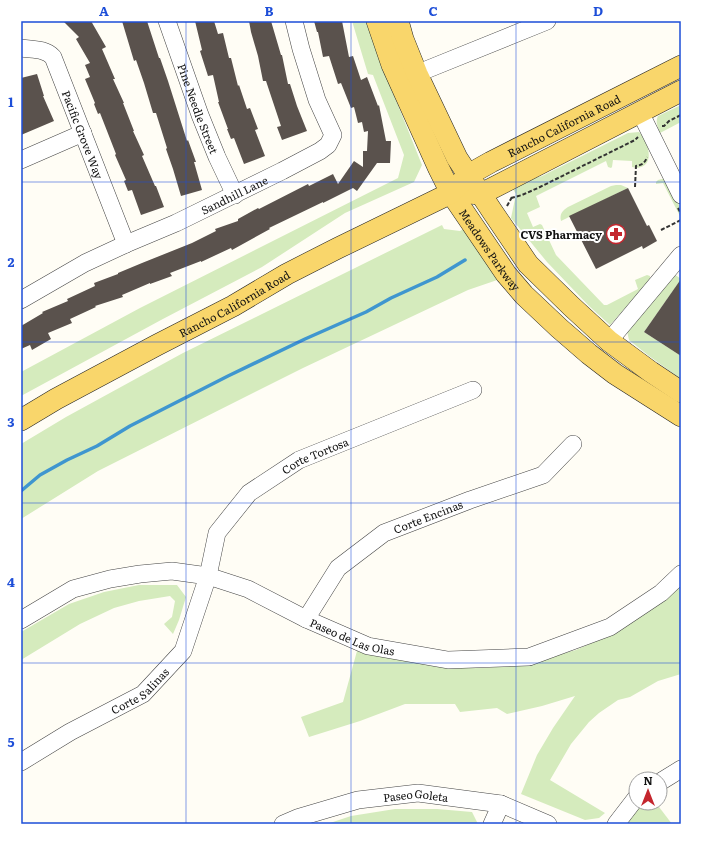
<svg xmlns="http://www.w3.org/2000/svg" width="702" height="845" viewBox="0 0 702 845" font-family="Literata,serif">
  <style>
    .green { fill: #d5ebbd }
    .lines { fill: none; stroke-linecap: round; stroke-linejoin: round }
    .stream { stroke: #3f96cf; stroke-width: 3.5 }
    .building { fill: #5a524d }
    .minor-casing { stroke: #444; stroke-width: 18 }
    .major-casing { stroke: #222; stroke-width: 22 }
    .path { stroke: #333; stroke-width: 2; stroke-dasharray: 4 2; stroke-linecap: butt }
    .minor { stroke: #fff; stroke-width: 17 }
    .major { stroke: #f9d66b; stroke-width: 21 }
    .grid { fill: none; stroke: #1d4ed8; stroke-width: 1; stroke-opacity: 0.55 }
    .labels { text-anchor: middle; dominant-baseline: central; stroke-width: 4; stroke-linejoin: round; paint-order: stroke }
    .street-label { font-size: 11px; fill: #111; stroke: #fff }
    .poi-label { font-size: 11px; font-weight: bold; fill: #111; stroke: #fff; text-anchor: end }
    .neatline { fill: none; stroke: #1d4ed8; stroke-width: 1.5 }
    .grid-label { font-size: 13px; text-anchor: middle; font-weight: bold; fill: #1d4ed8 }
  </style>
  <rect width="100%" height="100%" fill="#fffdf5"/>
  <g class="green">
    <path d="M352 21H366L393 93 408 130 422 165 414 182 345 213 262 267 161 320 21 396V372L140 308 398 178 404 155 373 75 368 74Z"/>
    <path d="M681 105V122L660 133C658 127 655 122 658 116Z"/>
    <path d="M639 132C642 135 644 138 646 142 649 150 652 163 641 167 639 168 635 168 632 167V161L613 160 612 167 611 168 608 167 606 161 536 196 540 207 527 213 533 227 540 224 542 225 556 255 604 305H607L638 289 635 280 647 275 650 276V280L610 325 589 306 547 262 511 218 516 194 513 189 532 179 542 176 628 133Z"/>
    <path d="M662 179H665L667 181 681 209V218L663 183 656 184V182L658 180Z"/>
    <path d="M616 185H621L628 188 561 221C559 214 563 210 568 207L611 186Z"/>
    <path d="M442 225 444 229 460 231 465 228 503 278 468 290 303 368 98 471 21 519V444L66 417 183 353Z"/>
    <path d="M674 274 681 279V283L679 282 644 332 681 356V379L649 356 629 340 627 331Z"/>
    <path d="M681 584V674L658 681 630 697 618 700 599 713 589 722 571 744 550 780 605 813 599 818 585 820 521 794 537 755 553 728 575 696 542 706 507 714 497 708 460 712 455 704H405L360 721 309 737 301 717 343 702 357 651 378 656 432 665 460 668H485L519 665 576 650 605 637Z"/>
    <path d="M139 585H177L186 597 179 620 173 634 164 624 172 617 175 601 170 596 139 601 114 608 80 624 21 660V632L69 604 104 592Z"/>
    <path d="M641 803H656L672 824H622Z"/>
    <path d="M395 809H437L472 812 478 824H327L351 816Z"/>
  </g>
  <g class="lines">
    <path class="stream" d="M21 491 40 475 67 460 97 446 130 426 228 376 305 339 366 312 391 298 437 277 465 260"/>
  </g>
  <g class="building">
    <path d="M63 21H91L106 47 102 49 115 79H113L124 103H123L134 131H133L144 155 142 156 155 186H156L164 207 141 215 132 190 128 191 124 181 126 180 115 155 116 154 100 113 98 114 94 104 95 103 85 79 90 77 85 65 90 63 76 39 79 37Z"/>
    <path d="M122 21H147L159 58H160L168 81 187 141 188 140 196 162H194L202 190 181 196 173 169 166 149 167 148 156 113H153L144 83 136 60 134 61Z"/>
    <path d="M195 21H214L218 34 223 33 229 58H231L238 86 239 85 247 109 250 108 258 129 255 130 265 156 244 164 234 138 231 139 227 129H228L218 102H219L213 75 208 76 200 51 202 50Z"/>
    <path d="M249 21H271L281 55H282L288 84H290L297 106 307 131 282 140 277 127 281 126 266 81H263L258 56 251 32Z"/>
    <path d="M314 21H342L349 57 353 56 361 80 367 77 378 106 379 105 386 141H391L390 163H377L357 191 353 188 323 203V202L269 228 270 229 232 250 231 248 201 262V261L170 273 172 276 150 284V283L122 295 123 297 95 306 96 307 70 319 72 323 48 333 51 339 32 350 30 345 21 349V326L43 313 42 312 68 301 67 299 95 286 94 283 118 274V273L142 263 192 243 216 231 215 229 238 221V219L258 208 259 209 308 184 309 186 333 174 338 184 354 161 363 167V151H367L368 131 364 132 362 122 358 123 354 107 351 108 341 83 338 84 329 56 323 57 318 32H317Z"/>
    <path d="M37 74 44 96H43L54 121 21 135V78Z"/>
    <path d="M628 188 647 226 649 225 657 241 643 249 642 246 596 269 569 216Z"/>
    <path d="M681 279V356L644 332Z"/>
  </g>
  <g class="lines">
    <g class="minor-casing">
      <g id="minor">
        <path id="s1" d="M167 21 200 115 217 157 235 195"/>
        <path id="s2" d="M21 48C33 50 44 48 53 57L126 244"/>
        <path d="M406 78 547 21"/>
        <path d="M640 112 681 195"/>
        <path d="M21 160 83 133"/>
        <path id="s3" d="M21 300 85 263 126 244 176 223 282 171 320 151 328 145 333 135 317 100 301 49 294 21"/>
        <path d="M609 341 681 255"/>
        <path id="s4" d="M306 619 338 568 384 533 470 500 543 475 573 444"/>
        <path id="s5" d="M21 620 73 589 110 579 140 574 172 571 208 576 248 589 306 619 368 646 448 660 529 657 610 627 661 593 681 574"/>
        <path id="s6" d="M21 762 70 732 143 694 183 651 208 576 217 533 249 493 299 460 473 390"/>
        <path d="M660 782 681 769"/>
        <path id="s7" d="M283 824 297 818 358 800 418 793 501 804 548 824"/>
        <path d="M492 824 501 804"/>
        <path d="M616 824 636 798"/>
      </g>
    </g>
    <g class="major-casing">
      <g id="major">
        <path id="s8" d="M377 21 392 65 438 167 451 193 506 274 524 295 559 328 589 354 615 374 681 416"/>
        <path d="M398 21 403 39 417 74 457 158 492 211 528 264 571 306 609 341 651 372 681 392"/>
        <path d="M468 193 481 194 681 91"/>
        <path id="s9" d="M21 420 56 399 157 345 233 306 287 274 338 248 451 193 468 175 491 162 681 66"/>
      </g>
    </g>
    <g class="path">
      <path d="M662 126H664L669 121 681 115"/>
      <path d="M635 187 636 166C642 165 645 163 647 157"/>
      <path d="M511 198 522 195 538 188 635 140 638 137"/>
      <path d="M507 206 512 197"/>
      <path d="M678 208 681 214"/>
      <path d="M661 230 681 220"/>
    </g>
    <use href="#minor" class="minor"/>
    <use href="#major" class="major"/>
  </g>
  <path class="grid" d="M186 21V824M351 21V824M516 21V824M21 182H681M21 342H681M21 503H681M21 663H681"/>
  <defs>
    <g id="pharmacy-ring" transform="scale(1)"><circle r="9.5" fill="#fff" stroke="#c4262e" stroke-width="1.5"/><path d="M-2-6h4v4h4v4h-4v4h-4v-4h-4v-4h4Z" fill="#c4262e"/></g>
  </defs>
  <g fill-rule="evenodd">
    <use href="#pharmacy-ring" x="616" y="234"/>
  </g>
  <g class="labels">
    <g class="street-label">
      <text stroke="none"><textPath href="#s1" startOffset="93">Pine Needle Street</textPath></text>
      <text stroke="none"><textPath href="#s9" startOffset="619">Rancho California Road</textPath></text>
      <text stroke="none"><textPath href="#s2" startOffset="117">Pacific Grove Way</textPath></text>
      <text stroke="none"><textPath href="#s3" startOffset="238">Sandhill Lane</textPath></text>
      <text stroke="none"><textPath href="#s8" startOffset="256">Meadows Parkway</textPath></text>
      <text stroke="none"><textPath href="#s9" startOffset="243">Rancho California Road</textPath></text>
      <text stroke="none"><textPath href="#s6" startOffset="449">Corte Tortosa</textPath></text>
      <text stroke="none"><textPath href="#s4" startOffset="165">Corte Encinas</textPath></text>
      <text stroke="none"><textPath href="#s5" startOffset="355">Paseo de Las Olas</textPath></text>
      <text stroke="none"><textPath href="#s6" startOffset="139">Corte Salinas</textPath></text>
      <text stroke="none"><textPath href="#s7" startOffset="137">Paseo Goleta</textPath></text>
    </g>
    <g class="poi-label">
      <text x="602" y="234">CVS Pharmacy</text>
    </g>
  </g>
  <rect width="702" height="845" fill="none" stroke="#ffffff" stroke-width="44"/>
  <g transform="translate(648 791)"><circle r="19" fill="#ffffff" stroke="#a0a0a0"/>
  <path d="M0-3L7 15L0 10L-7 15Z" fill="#c4262e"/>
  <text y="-6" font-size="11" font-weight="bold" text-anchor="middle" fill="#111111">N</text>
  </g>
  <rect x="22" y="22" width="658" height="801" class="neatline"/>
  <g class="grid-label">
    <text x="104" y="16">A</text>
    <text x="269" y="16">B</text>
    <text x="433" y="16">C</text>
    <text x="598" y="16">D</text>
    <text x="11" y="107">1</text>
    <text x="11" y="267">2</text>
    <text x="11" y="427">3</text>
    <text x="11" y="587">4</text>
    <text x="11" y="747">5</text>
  </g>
</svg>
